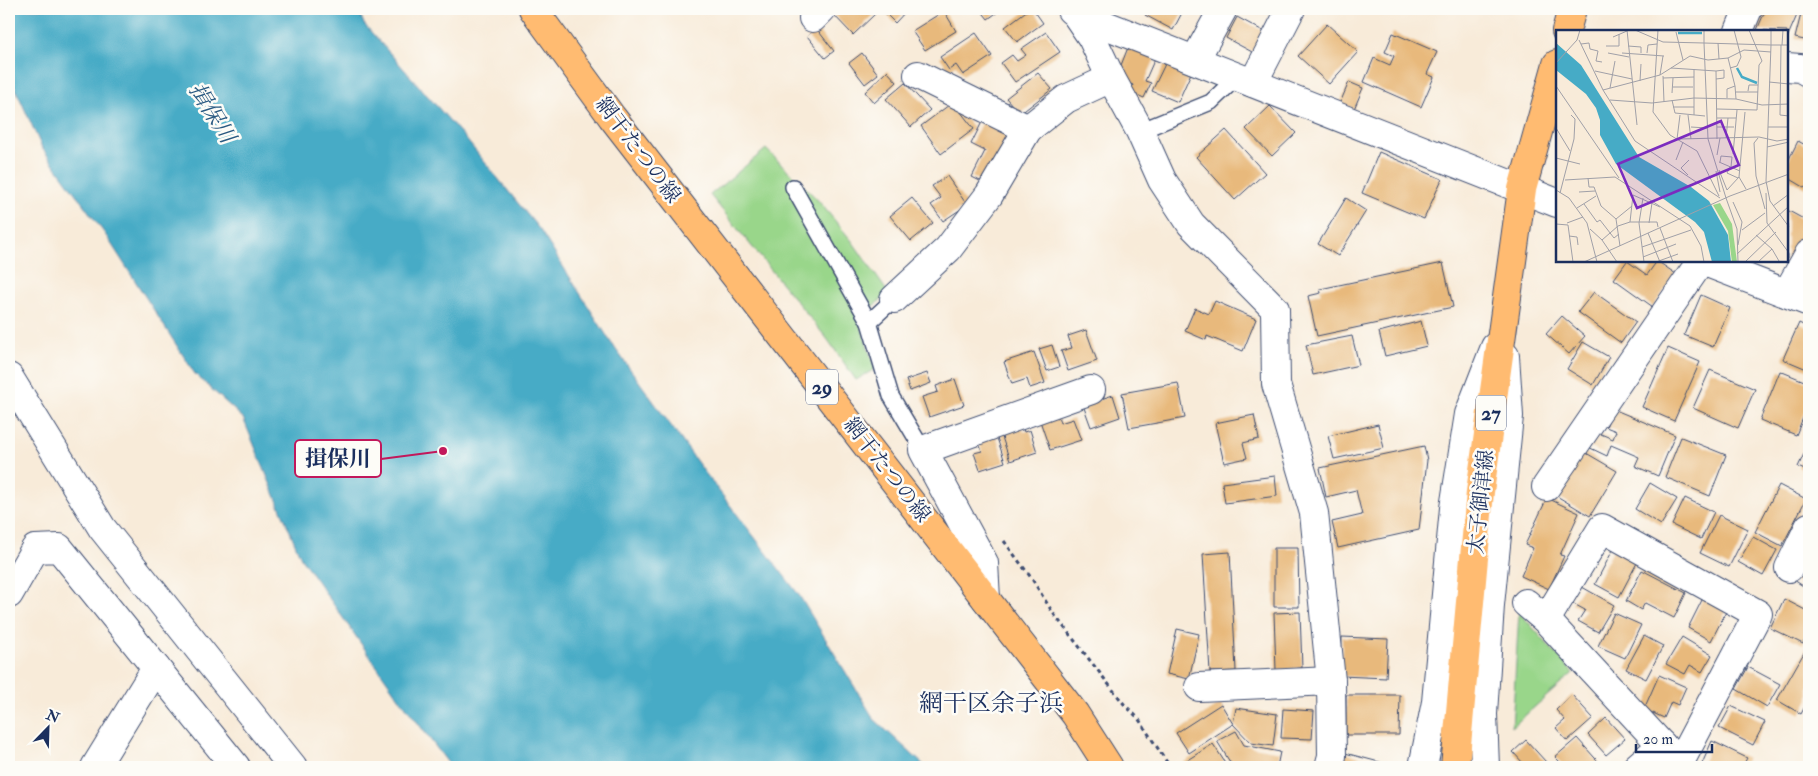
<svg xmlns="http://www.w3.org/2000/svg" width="1818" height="776" viewBox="0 0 1818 776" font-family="'IM FELL Double Pica','Noto Serif JP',serif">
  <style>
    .green { fill: #99d68a; stroke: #5a8274 }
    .water { fill: #46abc6; stroke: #306d92 }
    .building { fill: #e8b97b }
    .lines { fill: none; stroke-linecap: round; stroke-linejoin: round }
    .lane-casing { stroke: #3c4b70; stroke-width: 18 }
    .street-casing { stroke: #3c4b70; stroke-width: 30 }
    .primary-casing { stroke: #3c4b70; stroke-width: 30 }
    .path { stroke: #3c4b70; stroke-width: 3; stroke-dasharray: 4 4; stroke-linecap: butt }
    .lane { stroke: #fff; stroke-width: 15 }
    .street { stroke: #fff; stroke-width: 28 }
    .primary { stroke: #ffbb71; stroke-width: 28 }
    .labels { text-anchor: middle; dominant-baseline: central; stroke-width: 5; stroke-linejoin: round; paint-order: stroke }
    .shield { fill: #fdfcf7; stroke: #5f6c8c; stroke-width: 1 }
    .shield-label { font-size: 20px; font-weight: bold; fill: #1b2f5e }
    .street-label { font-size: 21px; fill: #1b2f5e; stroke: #fdfcf7 }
    .water-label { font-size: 22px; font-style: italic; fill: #2a5a82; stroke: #fdfcf7 }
    .quarter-label { font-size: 24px; fill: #1b2f5e; stroke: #fdfcf7 }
    .inset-river { fill: none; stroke: #46abc6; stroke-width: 2.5 }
    .inset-road { fill: none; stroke: #a0a0a8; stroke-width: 1 }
    .view { fill: #7b2cbf; fill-opacity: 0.15; stroke: #7b2cbf; stroke-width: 2.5 }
    .inset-edge { fill: none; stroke: #1b2f5e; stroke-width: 2.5 }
    .leader { fill: none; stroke: #c2185b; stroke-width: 2 }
    .callout-dot { fill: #c2185b; stroke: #fdfcf7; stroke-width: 2 }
    .callout { fill: #fdfcf7; stroke: #c2185b; stroke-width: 2 }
    .callout-label { font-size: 22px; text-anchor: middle; font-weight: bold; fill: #1b2f5e }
  </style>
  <rect width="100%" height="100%" fill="#fdfcf7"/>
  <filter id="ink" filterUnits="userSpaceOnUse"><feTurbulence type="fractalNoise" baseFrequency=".02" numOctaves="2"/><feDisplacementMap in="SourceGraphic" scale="10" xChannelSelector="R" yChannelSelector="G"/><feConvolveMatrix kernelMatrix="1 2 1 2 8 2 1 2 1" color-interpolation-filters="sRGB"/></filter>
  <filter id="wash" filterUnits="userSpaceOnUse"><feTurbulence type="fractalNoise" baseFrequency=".0096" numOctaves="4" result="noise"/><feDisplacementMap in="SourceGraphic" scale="20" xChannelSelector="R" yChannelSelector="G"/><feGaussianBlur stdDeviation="1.12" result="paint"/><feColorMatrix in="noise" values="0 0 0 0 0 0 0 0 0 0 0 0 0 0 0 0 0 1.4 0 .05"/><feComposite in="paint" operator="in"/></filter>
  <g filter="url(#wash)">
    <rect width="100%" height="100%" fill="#f8ebd9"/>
    <g class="green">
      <path d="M766 149 816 198 852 241 889 294 858 317 875 369 856 380 828 340 710 195Z"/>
      <path d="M1519 612 1573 673 1512 727Z"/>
    </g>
    <path class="water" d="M9 9H358L364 24 465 138 540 230 612 344 703 470 799 595 874 719 926 767H451L399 698 301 558 243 418 195 374 105 234 42 148 9 74Z"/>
    <g id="blocks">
      <g class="building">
        <path d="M835 9H870L875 14 853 35 831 12Z"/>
        <path d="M881 9H908L895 23Z"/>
        <path d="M980 9H1002L988 19Z"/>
        <path d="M1029 9H1033L1043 23 1017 42 1005 27Z"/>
        <path d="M1148 9H1184L1173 30 1145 15Z"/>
        <path d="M1766 9H1787L1798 13 1787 38V31L1757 30Z"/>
        <path d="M1802 10 1809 12V41L1795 38Z"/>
        <path d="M944 11 956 31 925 50 912 31Z"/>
        <path d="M1237 17 1265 32 1254 53 1226 38Z"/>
        <path d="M1327 24 1358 52 1329 84 1298 56Z"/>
        <path d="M816 28 834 51 825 58 807 36Z"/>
        <path d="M1046 32 1060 52 1015 82 1001 63 1012 55 1017 61 1026 55 1021 49Z"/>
        <path d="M976 33 992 56 963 75 956 65 949 70 940 57Z"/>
        <path d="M1393 33 1437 52 1427 74 1434 77 1421 107 1364 82 1374 58 1390 65 1394 56 1385 52Z"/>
        <path d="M1129 45 1156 56 1145 81 1151 83 1144 98 1130 92 1133 85 1116 78Z"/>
        <path d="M862 53 878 74 865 84 849 63Z"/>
        <path d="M1166 62 1191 73 1178 102 1152 91Z"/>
        <path d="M887 71 897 82 874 103 865 92Z"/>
        <path d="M1038 73 1052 89 1020 114 1006 98Z"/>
        <path d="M1349 82 1363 88 1354 109 1340 103Z"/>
        <path d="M905 83 930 110 911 127 886 99Z"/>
        <path d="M953 102 974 129 941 154 921 126Z"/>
        <path d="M1270 106 1296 133 1272 156 1246 129Z"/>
        <path d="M984 118 1014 132 988 185 972 177 985 151 971 144Z"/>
        <path d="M1226 130 1265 173 1235 200 1196 157Z"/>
        <path d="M1798 141 1809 147V190L1787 177V163Z"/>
        <path d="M1379 152 1442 179 1424 219 1362 193Z"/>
        <path d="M947 176 967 205 943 221 931 205 941 198 932 186Z"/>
        <path d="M912 198 933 223 911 241 890 216Z"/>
        <path d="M1346 198 1366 211 1338 256 1318 244Z"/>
        <path d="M1787 210 1809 222V239L1794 267 1784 261H1787Z"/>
        <path d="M1627 261 1647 275 1657 261 1676 274 1653 307 1614 279Z"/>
        <path d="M1443 263 1453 307 1317 336 1308 296 1321 293 1320 289Z"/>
        <path d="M1594 292 1636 322 1621 343 1578 312Z"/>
        <path d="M1701 295 1730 308 1713 347 1684 335Z"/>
        <path d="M1215 301 1256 319 1243 351 1207 336 1206 340 1185 331 1195 308 1209 314Z"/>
        <path d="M1562 316 1585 336 1569 354 1546 334Z"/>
        <path d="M1421 321 1427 346 1385 356 1379 332Z"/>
        <path d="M1799 323 1809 328V370L1783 359Z"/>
        <path d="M1086 330 1097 361 1068 371 1061 351 1072 348 1068 336Z"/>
        <path d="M1352 336 1359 365 1313 375 1306 345Z"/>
        <path d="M1583 342 1609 357 1593 385 1567 369Z"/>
        <path d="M1052 345 1059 367 1047 371 1039 349Z"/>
        <path d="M1668 348 1700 362 1674 421 1642 407Z"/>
        <path d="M1034 352 1045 383 1030 388 1027 379 1012 384 1004 362Z"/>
        <path d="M1710 370 1755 389 1738 428 1693 408Z"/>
        <path d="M1780 371 1809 383V403L1796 435 1760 420Z"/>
        <path d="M927 373 931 383 910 391 906 380Z"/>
        <path d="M955 379 964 405 929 417 922 397 938 392 936 386Z"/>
        <path d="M1178 383 1185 418 1129 428 1122 393Z"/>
        <path d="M1113 395 1120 417 1091 427 1083 405Z"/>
        <path d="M1613 409 1675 435 1658 476 1635 466 1639 457 1611 445 1607 456 1584 445 1591 430 1613 439 1616 431 1606 427Z"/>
        <path d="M1057 412 1060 423 1073 419 1081 440 1050 450 1039 418Z"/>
        <path d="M1254 415 1259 439 1243 443 1247 458 1224 463 1215 423Z"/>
        <path d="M1021 424 1024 432 1030 430 1037 452 1010 461 1000 431Z"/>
        <path d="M1378 424 1384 448 1334 459 1328 436Z"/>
        <path d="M996 435 1005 462 980 470 974 453 982 451 978 441Z"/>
        <path d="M1681 437 1726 455 1710 496 1665 477Z"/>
        <path d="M1809 443V472L1798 467Z"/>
        <path d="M1424 446 1427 460 1419 530 1338 548 1332 522 1362 515 1356 490 1326 497 1320 468Z"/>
        <path d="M1581 450 1617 471 1590 516 1555 495Z"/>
        <path d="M1275 476 1277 496 1225 503 1222 483Z"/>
        <path d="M1650 483 1677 499 1661 525 1635 509Z"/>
        <path d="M1779 485 1806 499 1782 546 1755 532Z"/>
        <path d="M1547 498 1579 513 1560 555 1564 556 1549 589 1521 576 1533 548 1525 545Z"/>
        <path d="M1685 498 1714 512 1701 539 1672 525Z"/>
        <path d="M1719 515 1748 529 1729 567 1700 553Z"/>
        <path d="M1753 537 1777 550 1763 576 1738 562Z"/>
        <path d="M1274 548H1298L1299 607H1274Z"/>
        <path d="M1614 548 1638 561 1619 597 1595 584Z"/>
        <path d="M1230 552 1236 671 1210 672 1203 554Z"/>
        <path d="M1805 561 1809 564V590L1794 580Z"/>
        <path d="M1642 570 1686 593 1674 618 1645 603 1641 610 1626 601Z"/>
        <path d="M1582 587 1614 605 1598 632 1578 621 1585 610 1572 603Z"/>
        <path d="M1704 596 1728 608 1711 641 1688 628Z"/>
        <path d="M1784 599 1809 612V631L1803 644 1770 628Z"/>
        <path d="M1300 612 1302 668 1276 670 1274 613Z"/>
        <path d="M1614 613 1641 625 1625 658 1598 646Z"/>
        <path d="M1177 629 1199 634 1189 679 1167 674Z"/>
        <path d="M1644 636 1663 646 1646 679 1626 669Z"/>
        <path d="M1342 637 1388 639 1386 678 1341 676Z"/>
        <path d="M1682 637 1712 655 1702 672 1690 665 1685 674 1666 664Z"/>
        <path d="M1809 644V699L1801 714 1777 700Z"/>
        <path d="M1748 667 1780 684 1767 707 1736 689Z"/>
        <path d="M1659 675 1686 687 1678 705 1671 702 1664 718 1644 709Z"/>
        <path d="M1346 695H1400L1399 735H1346Z"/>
        <path d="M1572 695 1593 718 1567 741 1556 728 1565 720 1556 710Z"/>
        <path d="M1221 704 1233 724 1189 753 1176 733Z"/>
        <path d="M1731 706 1765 722 1753 745 1719 728Z"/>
        <path d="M1236 708 1277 714 1273 746 1251 743 1233 724Z"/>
        <path d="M1283 709 1314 711 1312 739 1281 738Z"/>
        <path d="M1606 718 1625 739 1606 755 1588 735Z"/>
        <path d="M1236 731 1244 745 1280 752 1277 767H1233L1217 741Z"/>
        <path d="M1577 738 1603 767H1565L1555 757Z"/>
        <path d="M1526 740 1546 762 1540 767H1518L1523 763 1513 752Z"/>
        <path d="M1712 741 1747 758 1742 767H1704L1701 766Z"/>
        <path d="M1213 744 1228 767H1188L1184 762Z"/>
        <path d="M1345 753 1398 767H1341Z"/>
      </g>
    </g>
  </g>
  <g filter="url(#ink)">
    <use href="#blocks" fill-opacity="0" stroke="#3c4b70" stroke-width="1"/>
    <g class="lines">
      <g class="lane-casing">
        <g id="lane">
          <path d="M1140 131 1211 102 1237 77"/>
          <path d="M793 187 869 322"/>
          <path d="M894 299 869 322 891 396 923 450"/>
        </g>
      </g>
      <g class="street-casing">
        <g id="street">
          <path d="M1071 10 1075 13 1557 203"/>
          <path d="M1075 13 1092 38 1111 78 1140 131 1162 180 1191 224 1275 309 1276 384 1314 513 1331 681 1332 756 1329 767"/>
          <path d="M813 18 822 9"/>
          <path d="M1739 31 1748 9"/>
          <path d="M1195 60 1223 9"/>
          <path d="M1787 67 1800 68 1809 73"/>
          <path d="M918 75 1028 129"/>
          <path d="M1253 83 1291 9"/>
          <path d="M1702 261 1809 302"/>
          <path d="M1787 293 1809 254"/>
          <path d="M894 299 948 249 989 195 1028 129 1066 99 1111 78"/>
          <path d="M9 377 102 528 293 767"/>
          <path d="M1546 487 1701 261"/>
          <path d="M1789 568 1809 527"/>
          <path d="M9 594 35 549 59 548 236 767"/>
          <path d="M986 599 984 563 923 450 1091 390"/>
          <path d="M1526 603 1546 620 1682 767"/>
          <path d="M1546 620 1602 528 1758 614 1679 764"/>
          <path d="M1199 687 1331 681"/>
          <path d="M95 767 156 668"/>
          <path d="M1423 767 1436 702 1454 508 1469 414 1495 347"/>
          <path d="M1485 767 1483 714 1490 605 1509 416 1505 356"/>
          <path d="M1637 767 1662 745"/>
        </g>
      </g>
      <g class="primary-casing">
        <g id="primary">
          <path d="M533 9 612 117 1075 714 1109 767"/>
          <path d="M1566 31 1572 9"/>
          <path d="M1455 767 1480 492 1522 189 1557 64"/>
        </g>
      </g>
      <path class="path" d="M1004 541 1032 579 1053 613 1124 704 1138 718 1170 767"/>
      <use href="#lane" class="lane"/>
      <use href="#street" class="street"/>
      <use href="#primary" class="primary"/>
    </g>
  </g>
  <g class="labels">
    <g class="shield">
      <rect x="806" y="369.5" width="32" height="35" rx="4"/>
      <rect x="1476" y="395.5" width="30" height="35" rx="4"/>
    </g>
    <g class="shield-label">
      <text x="822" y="387">29</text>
      <text x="1491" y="413">27</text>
    </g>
    <g class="street-label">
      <text transform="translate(638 150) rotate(53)">網干たつの線</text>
      <text transform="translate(887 470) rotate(52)">網干たつの線</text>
      <text transform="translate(1481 502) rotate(-84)">太子御津線</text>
    </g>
    <g class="water-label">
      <text transform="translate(212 113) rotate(58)">揖保川</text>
    </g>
    <g class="quarter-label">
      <text x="991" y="703">網干区余子浜</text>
    </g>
  </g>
  <g transform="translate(1556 30)">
    <rect width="232" height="232" fill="#f8ebd9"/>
    <path d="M164 173 176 194 181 232H176L172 201 157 175Z" fill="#99d68a"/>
    <path d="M0 13 25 35 83 127 135 157 153 171 172 205 175 232H156L148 202 139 192 60 134 44 105V90L40 78 30 64 0 40Z" fill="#46abc6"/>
    <path class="inset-river" d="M122 3H146M181 38 186 47 201 53"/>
    <path class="inset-road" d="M71 0 81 95M79 0 107 12 148 13V0M102 0 97 82 114 105 141 121 163 166M111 0H137M120 2 127 30M57 7 71 1M23 10 47 60 79 111 164 168M162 13 163 29M25 14 33 13 34 19 42 21 40 31 46 32M225 15 224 85 233 86M226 15 227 0M50 16H63V4M72 16 85 17V23M52 23 73 27M66 23 108 26M91 23 92 15 101 14M172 28 179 56M0 33 21 10 24 0M115 38 160 41 161 109M174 38 181 36 185 27 178 0M138 39V85M39 41 76 49M160 41 168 40V48L160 49M104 45 107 26M107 46 108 72M107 48 138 47M84 51 85 34M213 52 233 54M0 56 63 148M117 57H137M54 58 59 31M47 60 104 45 134 26 152 30 172 28 188 20 215 22M192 61 193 55H202M180 62H202M116 63 117 48M171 68V59L179 56 180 69M54 70 96 73 138 68 180 69 206 75 233 74M116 70 119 83 149 86M117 77H138M161 79 201 80 203 35 206 31 193 0M189 82 183 147 190 159M132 85 135 109M161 88H180M135 97 151 98M161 97H178M212 97H233M0 98 14 121M170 108 172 88M202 108 198 113 200 146 209 179M121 109 124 85M123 109 203 107 221 111 233 109M211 117 233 112M177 124 181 80M161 125 164 108M0 128 24 134M120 130 127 112M163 132 184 141M164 132 165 126 176 127 175 137M174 137 171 143 182 148M163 140 171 160 183 147M160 141 164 162M132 145 125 138 133 130M32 148 33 157H38L45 176 60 189 64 216M9 150 59 147 134 196 145 216 148 232M210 151 215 15H233M210 151 214 171 233 197M0 160 13 168 31 193 41 232M23 162 39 161M4 163 18 109 19 89 15 85M210 163 211 193 233 223M87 168 83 193 88 232M170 168 181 199 182 232M170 168 152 109 148 13 215 15V0M177 172 186 192 182 215M28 174 41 192M217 176 233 164M21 178 40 166M60 189 76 176M41 192 44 190 58 208 63 204M74 192 77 165 104 177M11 193 27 187M93 193 96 173M0 194 12 195 17 232M104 198 117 232M34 199 46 210 61 232M186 200 209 183M92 203 104 232M200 205 216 219 223 231M13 206 21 207 22 215M46 210 62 196 74 192H101L102 197M86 217 135 200M181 224 233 176M87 227 120 214M28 232 174 166 233 144M100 232 122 224M189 232 220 202M202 232 216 219"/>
    <path class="view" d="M165 91 183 135 81 178 62 134Z"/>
    <rect width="232" height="232" class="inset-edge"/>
  </g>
  <path class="leader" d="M443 451L381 459"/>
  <circle class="callout-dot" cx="443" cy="451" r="5"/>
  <rect class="callout" x="295" y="440" width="86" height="37" rx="5"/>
  <g class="callout-label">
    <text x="338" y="466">揖保川</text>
  </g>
  <rect width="1818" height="776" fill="none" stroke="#fdfcf7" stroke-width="30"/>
  <g transform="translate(48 728) rotate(23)" stroke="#fdfcf7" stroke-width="4" paint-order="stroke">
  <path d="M0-4L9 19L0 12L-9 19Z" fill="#1b2f5e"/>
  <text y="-8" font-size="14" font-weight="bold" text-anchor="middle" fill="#1b2f5e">N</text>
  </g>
  <path d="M1636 744v8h76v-8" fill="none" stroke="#1b2f5e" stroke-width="2.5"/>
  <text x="1643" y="744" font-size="15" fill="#1b2f5e" stroke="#fdfcf7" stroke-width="4" paint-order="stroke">20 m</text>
</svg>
